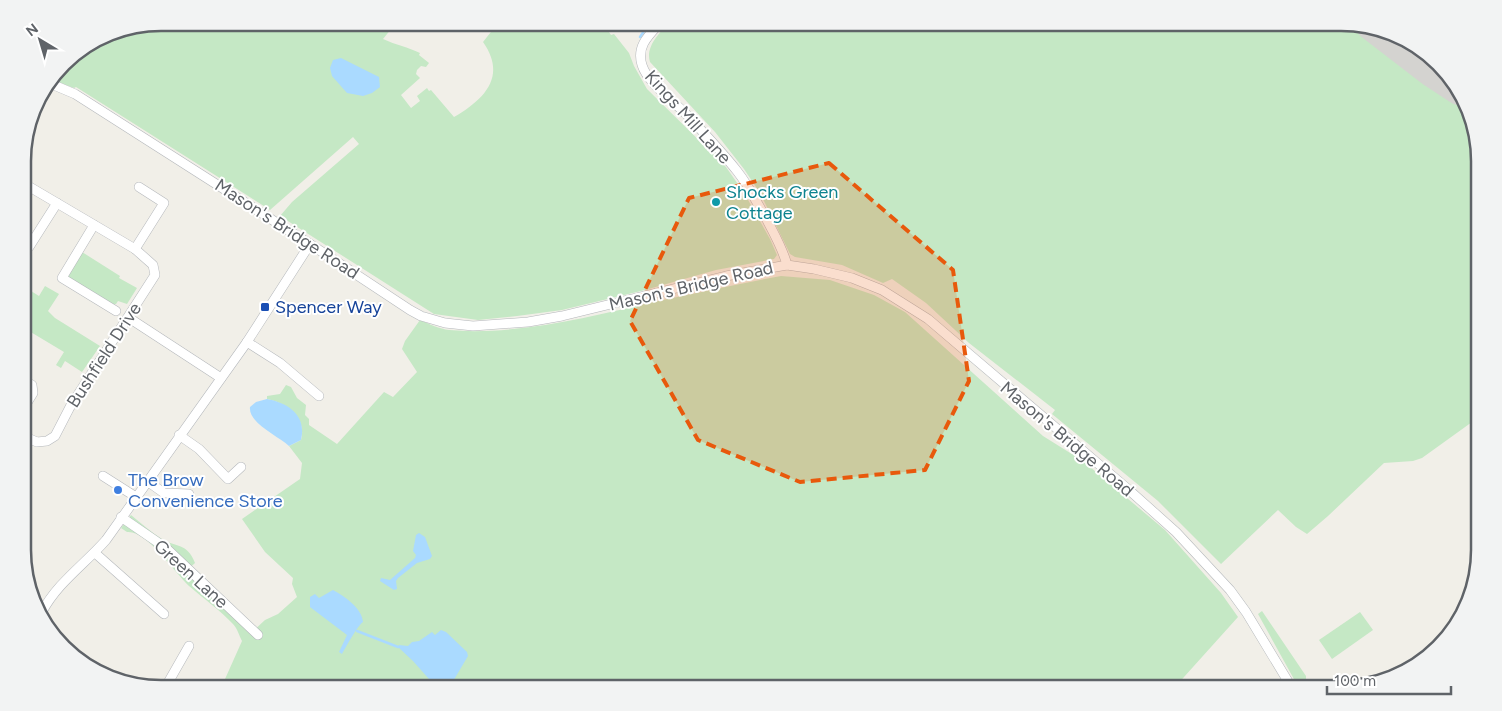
<svg xmlns="http://www.w3.org/2000/svg" width="1502" height="711" viewBox="0 0 1502 711" font-family="Figtree,sans-serif">
  <style>
    .green { fill: #c5e8c5 }
    .water { fill: #aadaff }
    .lines { fill: none; stroke-linecap: round; stroke-linejoin: round }
    .stream { stroke: #aadaff; stroke-width: 2.5 }
    .taxiway { stroke: #d4d3d0; stroke-width: 22 }
    .minor-casing { stroke: #b5b8bc; stroke-width: 10 }
    .minor { stroke: #fff; stroke-width: 9 }
    .marked { fill: #e8590c; fill-opacity: 0.2; stroke: #e8590c; stroke-width: 4; stroke-dasharray: 10 6; stroke-linejoin: round }
    .culture-dot { fill: #0f9aa8; stroke: #fff; stroke-width: 2 }
    .transit-dot { fill: #1a4fb4; stroke: #fff; stroke-width: 2 }
    .shop-dot { fill: #3f7fe0; stroke: #fff; stroke-width: 2 }
    .labels { text-anchor: middle; dominant-baseline: central; stroke-width: 4; stroke-linejoin: round; paint-order: stroke }
    .street-label { font-size: 18px; fill: #5f6368; stroke: #fff }
    .culture-label { font-size: 18px; fill: #0d838f; stroke: #fff; text-anchor: start }
    .transit-label { font-size: 18px; fill: #164399; stroke: #fff; text-anchor: start }
    .shop-label { font-size: 18px; fill: #366cbe; stroke: #fff; text-anchor: start }
    .rim { fill: none; stroke: #5f6368; stroke-width: 2.5 }
  </style>
  <rect width="100%" height="100%" fill="#f1efe8"/>
  <g class="green">
    <path d="M161 23H396L383 39C396 45 408 47 420 53L419 55 429 63 426 67 421 66 417 70 416 74 420 78 401 95 411 108 420 101 417 96 427 88 429 91 431 90 454 117C485 99 507 76 483 42L498 23H603L611 35 614 34 629 53 634 66 647 89 726 167 740 187 741 196 747 198 770 239 777 255 774 259 716 270 645 290 562 310 517 316 478 320 434 314 280 216 292 202 359 144 353 137 270 210 76 87 74 88 52 80 69 57 108 33Z"/>
    <path d="M669 23 1341 22 1358 26 1432 83 1461 101 1478 143 1479 417 1422 458 1413 461 1384 463 1328 516 1307 534 1296 527 1278 510 1221 564 1158 501 1052 414 1055 410 969 343 926 303 892 279 883 283 842 265 795 257 790 254 760 193 744 169 715 132 650 62C645 47 660 32 669 23Z"/>
    <path d="M1380 30 1394 33 1451 77 1455 87Z"/>
    <path d="M82 252 120 276 119 278 137 288 127 304 118 301 116 304 111 305 69 278 68 275Z"/>
    <path d="M781 276 830 280 874 295 905 312 1043 436 1083 461 1165 530 1221 593 1238 617 1175 687 1169 688H221L242 641C239 635 237 628 233 624 220 610 204 599 189 586 175 573 147 530 127 532L121 528 131 515C141 523 151 532 162 539 176 548 187 542 195 563L186 571 252 632 265 620 278 614 297 597 292 584 293 578 265 552 242 519 300 479 302 463 289 446 301 440C307 418 287 403 267 399V396L280 394 286 385 291 387 297 398 306 405 305 415 309 419V425L337 444 384 392 393 397 417 372 402 349 405 341 420 320C429 324 440 329 449 330 514 336 590 317 653 302 696 293 738 284 781 276Z"/>
    <path d="M23 286 39 296 45 286 59 294 48 311 55 318 100 346 82 372 65 361 61 368 56 365 64 352 29 331 32 326 23 320Z"/>
    <path d="M1262 611 1306 676V685L1308 688H1299L1295 681 1258 614Z"/>
    <path d="M1360 612 1373 630 1332 659 1319 640Z"/>
  </g>
  <g class="water">
    <path d="M341 58 379 77 380 87 372 93 363 96 347 93 332 76 330 68 333 60Z"/>
    <path d="M267 399C289 403 307 416 301 440L289 446C278 436 248 423 250 407L256 402Z"/>
    <path d="M419 533 425 537 432 556 430 559 417 563 398 578 396 581 397 589 394 590 380 581 381 578 390 580 415 558 416 555 413 551 416 535Z"/>
    <path d="M333 590C344 596 362 608 363 622 358 625 346 647 342 654L339 652 347 635 310 607V597L315 594 319 598Z"/>
    <path d="M441 630 446 632 467 652 468 656 449 688H437L413 661 398 647 399 645 408 646 412 642 419 641 432 632 435 635Z"/>
  </g>
  <g class="lines">
    <g class="stream">
      <path d="M640 37 650 22"/>
      <path d="M357 631 398 647"/>
    </g>
    <path class="taxiway" d="M1368 28 1429 75 1458 94"/>
    <g class="minor-casing">
      <g id="minor">
        <path d="M661 22C649 35 636 46 642 65 648 84 675 102 688 116 705 134 722 152 737 171 749 186 757 203 767 220 774 234 783 249 787 265"/>
        <path d="M49 83 75 94 310 244 410 310 421 316 445 323 473 326 528 322 562 316 726 276 787 265 814 269 852 278 882 290 928 319 1129 490 1176 532 1230 590 1246 612 1292 688"/>
        <path d="M23 183 135 249 153 265 155 275 70 407 55 436 47 441 37 442 23 436"/>
        <path d="M94 225 62 278 116 311"/>
        <path d="M23 244 29 247 57 203"/>
        <path d="M135 249 164 203 139 187"/>
        <path d="M129 318 221 378"/>
        <path d="M247 342 280 363 319 396"/>
        <path d="M23 380 32 385 33 393 23 409"/>
        <path d="M179 435 199 449 228 479 241 467"/>
        <path d="M103 476 136 497"/>
        <path d="M147 481 164 493 189 494"/>
        <path d="M121 517 166 548 258 635"/>
        <path d="M95 553 164 614"/>
        <path d="M42 612C57 583 85 564 106 540L247 342 310 244"/>
        <path d="M100 672 116 679"/>
        <path d="M165 688 189 646"/>
      </g>
    </g>
    <use href="#minor" class="minor"/>
  </g>
  <path class="marked" d="M829 163 953 270 969 381 925 470 800 482 698 440 630 321 689 198Z"/>
  <circle class="culture-dot" cx="716" cy="202" r="5"/>
  <rect class="transit-dot" x="260" y="302" width="10" height="10" rx="2.5"/>
  <circle class="shop-dot" cx="118" cy="490" r="5"/>
  <g class="labels">
    <g class="street-label">
      <text transform="translate(688 117) rotate(48)">Kings Mill Lane</text>
      <text transform="translate(287 229) rotate(33)">Mason's Bridge Road</text>
      <text transform="translate(691 286) rotate(-13)">Mason's Bridge Road</text>
      <text transform="translate(104 355) rotate(-57)">Bushfield Drive</text>
      <text transform="translate(1067 439) rotate(40)">Mason's Bridge Road</text>
      <text transform="translate(191 574) rotate(42)">Green Lane</text>
    </g>
    <g class="culture-label">
      <text x="726" y="192">Shocks Green<tspan x="726" dy="21">Cottage</tspan></text>
    </g>
    <g class="transit-label">
      <text x="275" y="307">Spencer Way</text>
    </g>
    <g class="shop-label">
      <text x="128" y="480">The Brow<tspan x="128" dy="21">Convenience Store</tspan></text>
    </g>
  </g>
  <path d="M0 0H1502V711H0ZM161 31H1341A130 130 0 0 1 1471 161V550A130 130 0 0 1 1341 680H161A130 130 0 0 1 31 550V161A130 130 0 0 1 161 31Z" fill="#f2f3f3" fill-rule="evenodd"/>
  <path class="rim" d="M161 31H1341A130 130 0 0 1 1471 161V550A130 130 0 0 1 1341 680H161A130 130 0 0 1 31 550V161A130 130 0 0 1 161 31Z"/>
  <g transform="translate(40 40) rotate(322)" stroke="#ffffff" stroke-width="4" paint-order="stroke">
  <path d="M0-4L9 19L0 12L-9 19Z" fill="#5f6368"/>
  <text y="-8" font-size="14" font-weight="bold" text-anchor="middle" fill="#5f6368">N</text>
  </g>
  <path d="M1327 686v8h124v-8" fill="none" stroke="#5f6368" stroke-width="2.5"/>
  <text x="1334" y="686" font-size="15" fill="#5f6368" stroke="#ffffff" stroke-width="4" paint-order="stroke">100 m</text>
</svg>
